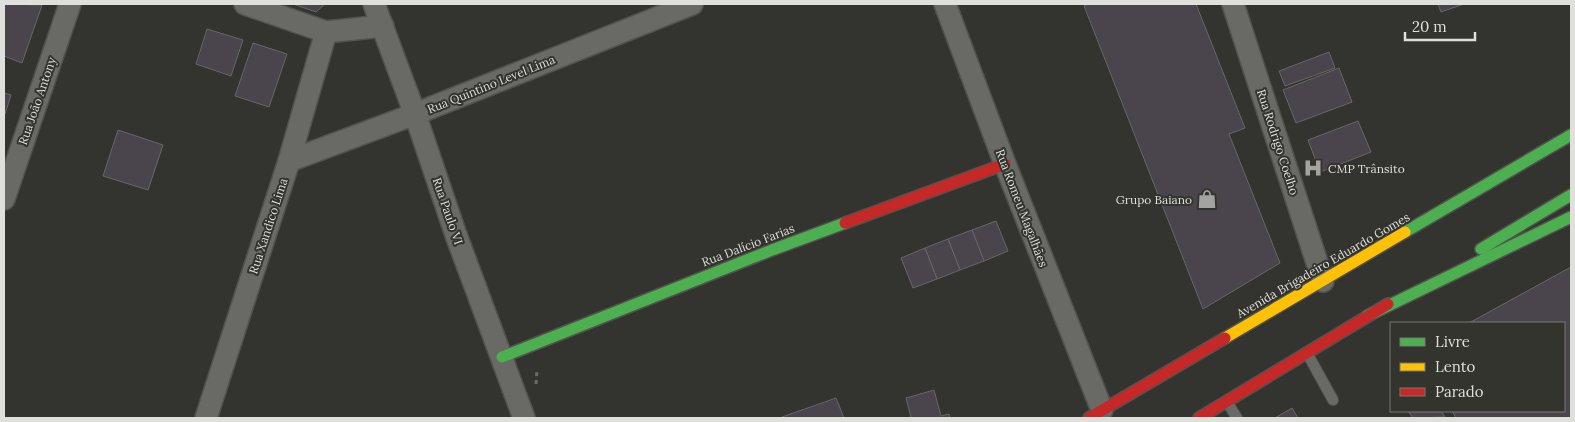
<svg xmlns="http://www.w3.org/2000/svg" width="1575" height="422" viewBox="0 0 1575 422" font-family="Lora,serif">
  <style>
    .building { fill: #4a454c; stroke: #676765 }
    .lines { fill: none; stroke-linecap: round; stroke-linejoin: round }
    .lane-casing { stroke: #52524e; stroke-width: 12 }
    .street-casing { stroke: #52524e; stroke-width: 24 }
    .fast-casing { stroke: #52524e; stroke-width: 14 }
    .slow-casing { stroke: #52524e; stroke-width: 14 }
    .jam-casing { stroke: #52524e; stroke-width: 14 }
    .path { stroke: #6a6a68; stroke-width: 3; stroke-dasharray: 4 4; stroke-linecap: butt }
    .lane { stroke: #696966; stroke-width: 10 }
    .street { stroke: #696966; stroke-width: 21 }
    .fast { stroke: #4caf50; stroke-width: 11 }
    .slow { stroke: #ffc107; stroke-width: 11 }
    .jam { stroke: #c62828; stroke-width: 11 }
    .labels { text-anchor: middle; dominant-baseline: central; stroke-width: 4; stroke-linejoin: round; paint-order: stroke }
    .street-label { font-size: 12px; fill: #dfdfdb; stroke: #34342e }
    .poi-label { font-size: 12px; fill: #dfdfdb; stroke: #34342e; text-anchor: start }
  </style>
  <rect width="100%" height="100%" fill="#33332f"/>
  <g class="building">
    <path d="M4 4 42 5 22 63 4 56Z"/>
    <path d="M293 4H325L316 12Z"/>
    <path d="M1089 4H1196L1245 128 1229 134 1280 263 1203 309 1084 6Z"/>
    <path d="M1438 4H1464L1441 12Z"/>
    <path d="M207 29 243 40 231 76 196 64Z"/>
    <path d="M253 43 287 54 269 107 235 96Z"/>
    <path d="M1329 52 1335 68 1285 86 1279 71Z"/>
    <path d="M1339 68 1352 102 1296 123 1283 90Z"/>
    <path d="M4 93 11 95 4 117Z"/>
    <path d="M1358 121 1371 152 1320 172 1308 140Z"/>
    <path d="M118 130 163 145 148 190 103 176Z"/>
    <path d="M996 221 1008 251 984 261 972 230Z"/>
    <path d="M972 230 984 261 960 270 948 239Z"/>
    <path d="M948 239 960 270 937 279 925 248Z"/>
    <path d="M925 248 937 279 913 288 901 258Z"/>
    <path d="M1571 267V418H1456L1452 411H1564V323H1469Z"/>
    <path d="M934 390 941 416 949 414 950 418H911L906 398Z"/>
    <path d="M836 398 844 418H782V417Z"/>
    <path d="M1292 408 1298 418H1275Z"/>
    <path d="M1408 411H1441L1445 417 1413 418Z"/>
  </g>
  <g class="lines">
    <g class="lane-casing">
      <g id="lane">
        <path d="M1307 353 1333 400"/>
        <path d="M1227 402 1237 418"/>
      </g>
    </g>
    <g class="street-casing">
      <g id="street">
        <path d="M245 4 326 32 383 26"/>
        <path d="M374 4 415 114 456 235 524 418"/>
        <path d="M945 4 1005 164 1102 410"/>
        <path d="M1233 4 1323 281"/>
        <path d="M289 161 415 114 692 4"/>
        <path d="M4 199 70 4"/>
        <path d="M206 418 289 161 326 32"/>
      </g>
    </g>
    <g class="fast-casing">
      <g id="fast">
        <path d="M1405 232 1571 135"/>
        <path d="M1481 249 1571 195"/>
        <path d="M1367 316 1571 217"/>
        <path d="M502 357 772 250 845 223"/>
      </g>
    </g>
    <g class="slow-casing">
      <path id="slow" d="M1225 338 1405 232"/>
    </g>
    <g class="jam-casing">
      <g id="jam">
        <path d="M845 223 1005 164"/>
        <path d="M1089 418 1225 338"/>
        <path d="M1199 418 1388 304"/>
      </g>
    </g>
    <path class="path" d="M536 384 537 370"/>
    <use href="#lane" class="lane"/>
    <use href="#street" class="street"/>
    <use href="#fast" class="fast"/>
    <use href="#slow" class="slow"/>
    <use href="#jam" class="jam"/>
  </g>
  <defs>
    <g id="hospital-bare" transform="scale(1.5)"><path d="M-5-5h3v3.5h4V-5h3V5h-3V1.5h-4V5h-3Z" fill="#a3a39f" stroke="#34342e" stroke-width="2.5" paint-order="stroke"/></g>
    <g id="shop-bare" transform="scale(1.5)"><path d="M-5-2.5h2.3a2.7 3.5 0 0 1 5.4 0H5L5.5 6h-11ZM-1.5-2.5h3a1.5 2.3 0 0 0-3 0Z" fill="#a3a39f" stroke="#34342e" stroke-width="2.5" paint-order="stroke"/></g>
  </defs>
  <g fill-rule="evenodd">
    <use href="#hospital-bare" x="1313" y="168"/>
    <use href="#shop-bare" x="1207" y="199"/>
  </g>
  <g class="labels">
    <g class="street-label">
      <text transform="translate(491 84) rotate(-22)">Rua Quintino Level Lima</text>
      <text transform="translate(37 101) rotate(-71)">Rua João Antony</text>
      <text transform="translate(1278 142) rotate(72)">Rua Rodrigo Coelho</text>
      <text transform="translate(1022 208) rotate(69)">Rua Romeu Magalhães</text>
      <text transform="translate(448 211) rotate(71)">Rua Paulo VI</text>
      <text transform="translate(268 226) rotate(-72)">Rua Xandico Lima</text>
      <text transform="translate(748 245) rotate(-21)">Rua Dalício Farias</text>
      <text transform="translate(1323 265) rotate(-30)">Avenida Brigadeiro Eduardo Gomes</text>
    </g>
    <g class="poi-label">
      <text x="1328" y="168">CMP Trânsito</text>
      <text x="1192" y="199" text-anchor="end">Grupo Baiano</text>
    </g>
  </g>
  <rect width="1575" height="422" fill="none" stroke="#dfdfdb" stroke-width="10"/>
  <rect x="1390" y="322" width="175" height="90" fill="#34342e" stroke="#787873"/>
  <rect x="1400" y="338" width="25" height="8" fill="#4caf50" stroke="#787873"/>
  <text x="1435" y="347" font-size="15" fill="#dfdfdb">Livre</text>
  <rect x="1400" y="363" width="25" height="8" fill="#ffc107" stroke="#787873"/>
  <text x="1435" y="372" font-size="15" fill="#dfdfdb">Lento</text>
  <rect x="1400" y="388" width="25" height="8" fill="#c62828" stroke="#787873"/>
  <text x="1435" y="397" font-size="15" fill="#dfdfdb">Parado</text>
  <path d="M1405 32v8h70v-8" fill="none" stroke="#dfdfdb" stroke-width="2.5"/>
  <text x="1412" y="32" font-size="15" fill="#dfdfdb" stroke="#34342e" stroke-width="4" paint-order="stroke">20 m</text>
</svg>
